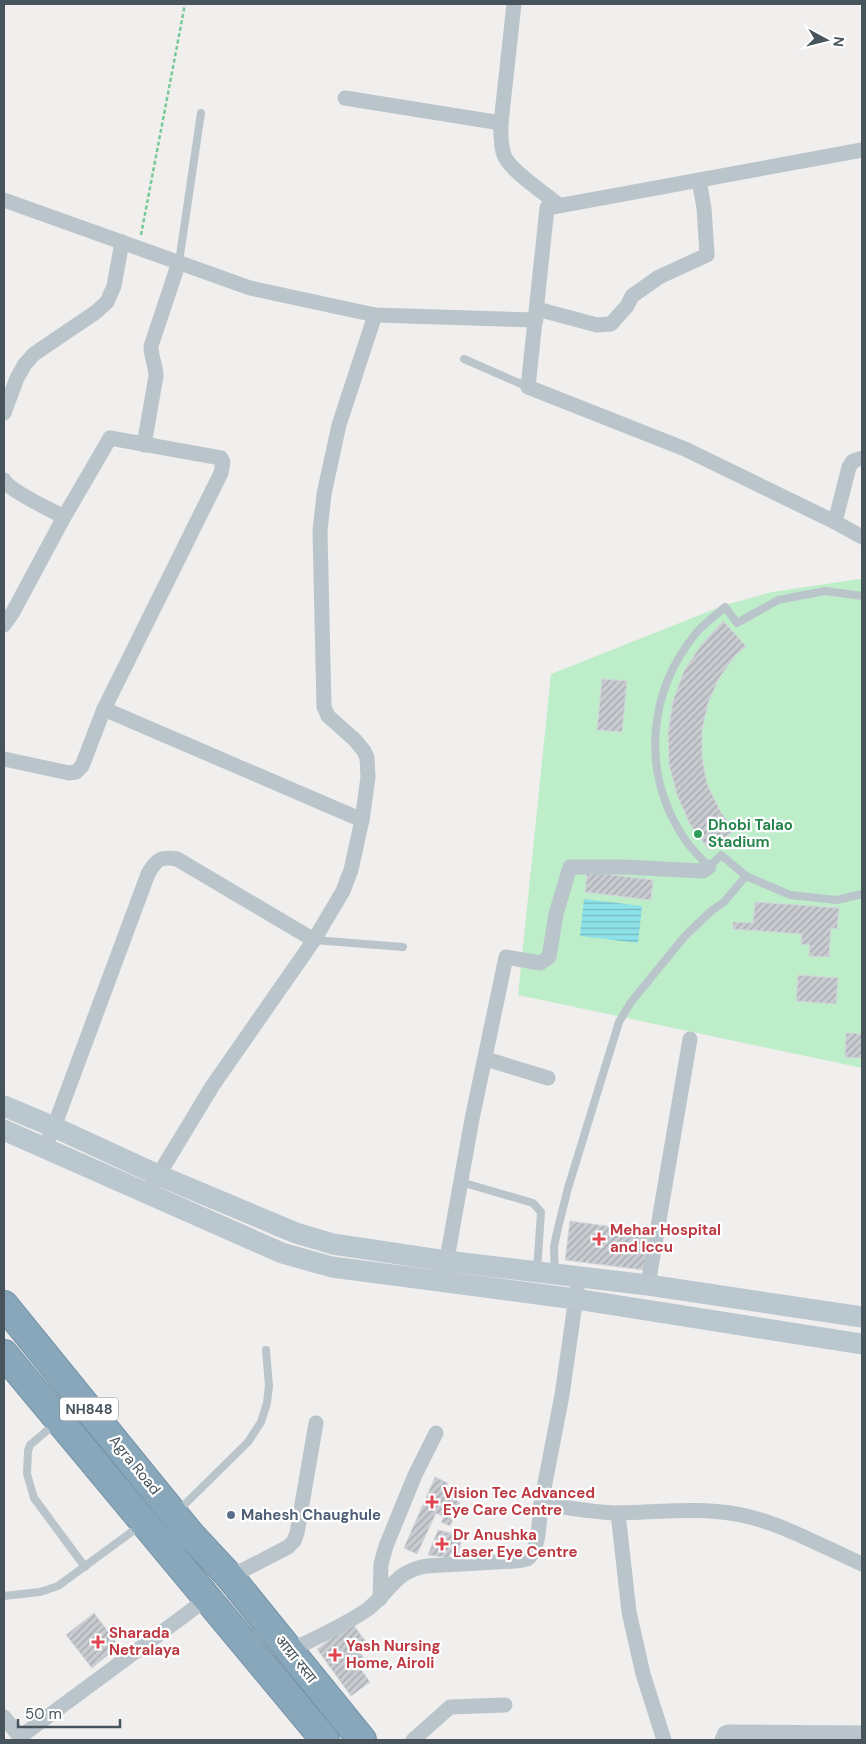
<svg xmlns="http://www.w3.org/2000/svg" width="866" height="1744" viewBox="0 0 866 1744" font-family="'DM Sans','Noto Sans Devanagari',sans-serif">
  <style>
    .park { fill: #beedca }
    .water { fill: url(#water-rules) }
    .building { fill: url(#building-hatch); stroke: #d2d5da }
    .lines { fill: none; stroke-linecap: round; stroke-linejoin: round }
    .highway-casing { stroke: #7392a7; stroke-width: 30 }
    .path { stroke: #77ca96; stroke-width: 2.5; stroke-dasharray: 4 2.5; stroke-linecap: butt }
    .lane { stroke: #bac5cb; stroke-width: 8 }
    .street { stroke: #bac5cb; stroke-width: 15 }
    .secondary { stroke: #bac7cf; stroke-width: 21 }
    .highway { stroke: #88a7bb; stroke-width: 28 }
    .leisure-dot { fill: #2e9e5b; stroke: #fff; stroke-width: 2 }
    .health-dot { fill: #e0444e; stroke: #fff; stroke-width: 2 }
    .service-dot { fill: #5c6f8a; stroke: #fff; stroke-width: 2 }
    .labels { text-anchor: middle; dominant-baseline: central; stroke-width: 4.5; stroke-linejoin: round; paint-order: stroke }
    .shield { fill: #fff; stroke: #7e878c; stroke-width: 1 }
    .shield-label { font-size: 14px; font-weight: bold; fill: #47545b }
    .leisure-label { font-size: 15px; font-weight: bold; fill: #27864d; stroke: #fff; text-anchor: start }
    .health-label { font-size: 15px; font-weight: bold; fill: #be3a42; stroke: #fff; text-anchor: start }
    .street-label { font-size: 15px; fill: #47545b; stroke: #fff }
    .service-label { font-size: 15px; font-weight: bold; fill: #4e5e75; stroke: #fff; text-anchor: start }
  </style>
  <defs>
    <pattern id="water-rules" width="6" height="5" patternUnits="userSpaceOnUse" patternTransform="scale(1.25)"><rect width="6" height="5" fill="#8de1e8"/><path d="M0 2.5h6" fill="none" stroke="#75b9bf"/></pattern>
    <pattern id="building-hatch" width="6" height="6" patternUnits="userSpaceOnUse" patternTransform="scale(1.25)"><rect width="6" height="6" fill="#c8ccd1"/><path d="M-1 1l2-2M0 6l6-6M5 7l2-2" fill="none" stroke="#a4a8ad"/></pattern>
  </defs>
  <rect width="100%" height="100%" fill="#f1eeee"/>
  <path class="park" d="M859 579 862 580V1068L518 995 551 674 725 605 772 592Z"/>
  <path class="water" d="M584 899 642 906 638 943 580 936Z"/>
  <g class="building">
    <path d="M723 621 746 646 735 656 719 678 708 703 702 730V757L707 784 719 809 734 831 709 850 690 824 677 795 669 764 668 733 673 701 684 671 701 645Z"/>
    <path d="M602 679 627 681 622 732 597 730Z"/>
    <path d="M587 872 653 880 651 900 585 892Z"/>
    <path d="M755 902 839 908 837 929 831 928 829 957 809 956 810 945 801 944 802 934 733 929V922L753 923Z"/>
    <path d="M798 975 838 978 836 1004 796 1001Z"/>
    <path d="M846 1033 862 1034V1058L845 1057Z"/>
    <path d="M570 1221 649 1232 644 1270 565 1260Z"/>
    <path d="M435 1477 448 1483 443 1493 447 1495 449 1490 460 1495 457 1501 460 1503 450 1526 441 1522 444 1517 436 1513 417 1554 404 1548Z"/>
    <path d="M438 1530 455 1534 453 1541 461 1542 458 1555 450 1553V1558L428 1555Z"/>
    <path d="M94 1613 119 1646 92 1668 66 1635Z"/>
    <path d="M352 1623 369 1646 360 1653 366 1661 359 1667 370 1682 351 1696 317 1649Z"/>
  </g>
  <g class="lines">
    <g class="highway-casing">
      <g id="highway">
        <path d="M4 1305 190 1534 230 1577 362 1740"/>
        <path d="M4 1354 325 1740"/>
      </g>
    </g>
    <path class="path" d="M141 235 185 4"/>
    <g class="lane">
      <path d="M179 262 201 113"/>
      <path d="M464 359 528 387"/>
      <path d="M862 596 825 591 778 600 737 623 725 607C716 615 705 623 697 632 647 692 641 773 684 838 690 848 701 858 709 867L721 855 746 876 790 895 837 900 862 894"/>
      <path d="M314 940 403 947"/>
      <path d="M461 1182 533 1203 541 1212 537 1270"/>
      <path d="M555 1273 554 1247 557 1232 568 1188 619 1022 631 1002 685 936 710 912 724 902 746 876"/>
      <path d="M56 1423 30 1445 28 1451 27 1474 34 1498 85 1567"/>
      <path d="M178 1511 248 1442 261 1422 267 1403 269 1386 266 1350"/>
      <path d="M4 1596 40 1592 58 1586 141 1525"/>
    </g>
    <g class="street">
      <path d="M514 4 501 123C501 134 500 144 504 155 509 170 546 194 559 205"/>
      <path d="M345 98 501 123"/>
      <path d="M862 150 547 208 528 387 685 449 835 522 862 537"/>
      <path d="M4 200 250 288 375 315 536 320"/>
      <path d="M537 309 597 325 611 324 627 306 632 296 659 277 707 255 704 208 699 180"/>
      <path d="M4 413 17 378 25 364 34 354 96 312 107 302 114 286 122 242"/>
      <path d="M144 445 156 376C156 366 151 357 151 346L179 262"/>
      <path d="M4 480C10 491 51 510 64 517"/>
      <path d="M835 522 849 467 853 461 862 458"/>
      <path d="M4 625 13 612 64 517 110 438 221 458 223 462 221 473 104 709 82 766 76 772 69 773 4 759"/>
      <path d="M104 709 362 820"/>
      <path d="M486 1059 548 1078"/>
      <path d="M44 1148 54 1127 148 874C156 860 160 856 177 859L314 940"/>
      <path d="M153 1184 213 1085 314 940 343 891 351 870 362 820 368 777 367 758 364 751 355 740 328 716 324 707 320 531 324 494 339 425 375 315"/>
      <path d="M445 1270 472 1119 506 957 540 963 549 957 556 914 570 867H624L703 871 709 867"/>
      <path d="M648 1285 690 1039"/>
      <path d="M577 1290 562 1395 541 1504C567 1507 594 1513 620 1513 663 1512 707 1506 750 1517 786 1526 828 1549 862 1564"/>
      <path d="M618 1513 629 1612 643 1674 664 1740"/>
      <path d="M230 1577 288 1547 294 1541 297 1533 316 1423"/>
      <path d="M380 1599 381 1564 386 1546 415 1475 436 1433"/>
      <path d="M289 1651C315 1638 344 1626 368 1609 391 1591 394 1572 426 1566L515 1561C518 1561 524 1560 527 1559 540 1551 539 1518 541 1504"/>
      <path d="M4 1717 20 1737 208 1598"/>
      <path d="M413 1740 450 1707 505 1705"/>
      <path d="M722 1740 725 1733 728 1732 862 1733"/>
    </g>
    <g class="secondary">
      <path d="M4 1106 54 1127 158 1175 296 1233 333 1244 446 1261 648 1285 862 1317"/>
      <path d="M4 1130 282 1253 332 1267 576 1299 862 1344"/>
    </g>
    <use href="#highway" class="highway"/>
  </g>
  <circle class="leisure-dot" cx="698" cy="834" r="5"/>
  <g class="health-dot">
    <path d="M596.5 1231.5h5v5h5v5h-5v5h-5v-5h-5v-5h5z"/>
    <path d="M429.5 1494.5h5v5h5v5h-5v5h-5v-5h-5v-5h5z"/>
    <path d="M439.5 1536.5h5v5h5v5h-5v5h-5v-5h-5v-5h5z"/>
    <path d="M95.5 1634.5h5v5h5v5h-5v5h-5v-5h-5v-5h5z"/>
    <path d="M332.5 1647.5h5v5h5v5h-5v5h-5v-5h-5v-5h5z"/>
  </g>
  <circle class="service-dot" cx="231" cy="1515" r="5"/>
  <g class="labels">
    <rect class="shield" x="60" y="1397.5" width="58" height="23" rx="4"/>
    <g class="shield-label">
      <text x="89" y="1409">NH848</text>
    </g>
    <g class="leisure-label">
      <text x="708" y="825">Dhobi Talao<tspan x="708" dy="17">Stadium</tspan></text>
    </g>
    <g class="health-label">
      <text x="610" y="1230">Mehar Hospital<tspan x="610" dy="17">and Iccu</tspan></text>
      <text x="443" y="1493">Vision Tec Advanced<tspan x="443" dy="17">Eye Care Centre</tspan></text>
      <text x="453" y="1535">Dr Anushka<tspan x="453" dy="17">Laser Eye Centre</tspan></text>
      <text x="109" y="1633">Sharada<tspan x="109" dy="17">Netralaya</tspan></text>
      <text x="346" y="1646">Yash Nursing<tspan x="346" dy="17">Home, Airoli</tspan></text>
    </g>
    <g class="street-label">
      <text transform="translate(135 1465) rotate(51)">Agra Road</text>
      <text transform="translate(296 1659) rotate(51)">आग्रा रस्ता</text>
    </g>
    <g class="service-label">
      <text x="241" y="1515">Mahesh Chaughule</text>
    </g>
  </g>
  <rect width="866" height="1744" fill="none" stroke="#47545b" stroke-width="10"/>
  <g transform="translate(826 40) rotate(97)" stroke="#ffffff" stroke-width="4" paint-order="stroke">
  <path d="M0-4L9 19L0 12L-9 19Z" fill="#47545b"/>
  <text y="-8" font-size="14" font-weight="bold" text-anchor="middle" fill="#47545b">N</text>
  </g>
  <path d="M18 1719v8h102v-8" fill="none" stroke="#47545b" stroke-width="2.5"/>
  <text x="25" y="1719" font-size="15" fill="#47545b" stroke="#ffffff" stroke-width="4" paint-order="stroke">50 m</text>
</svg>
